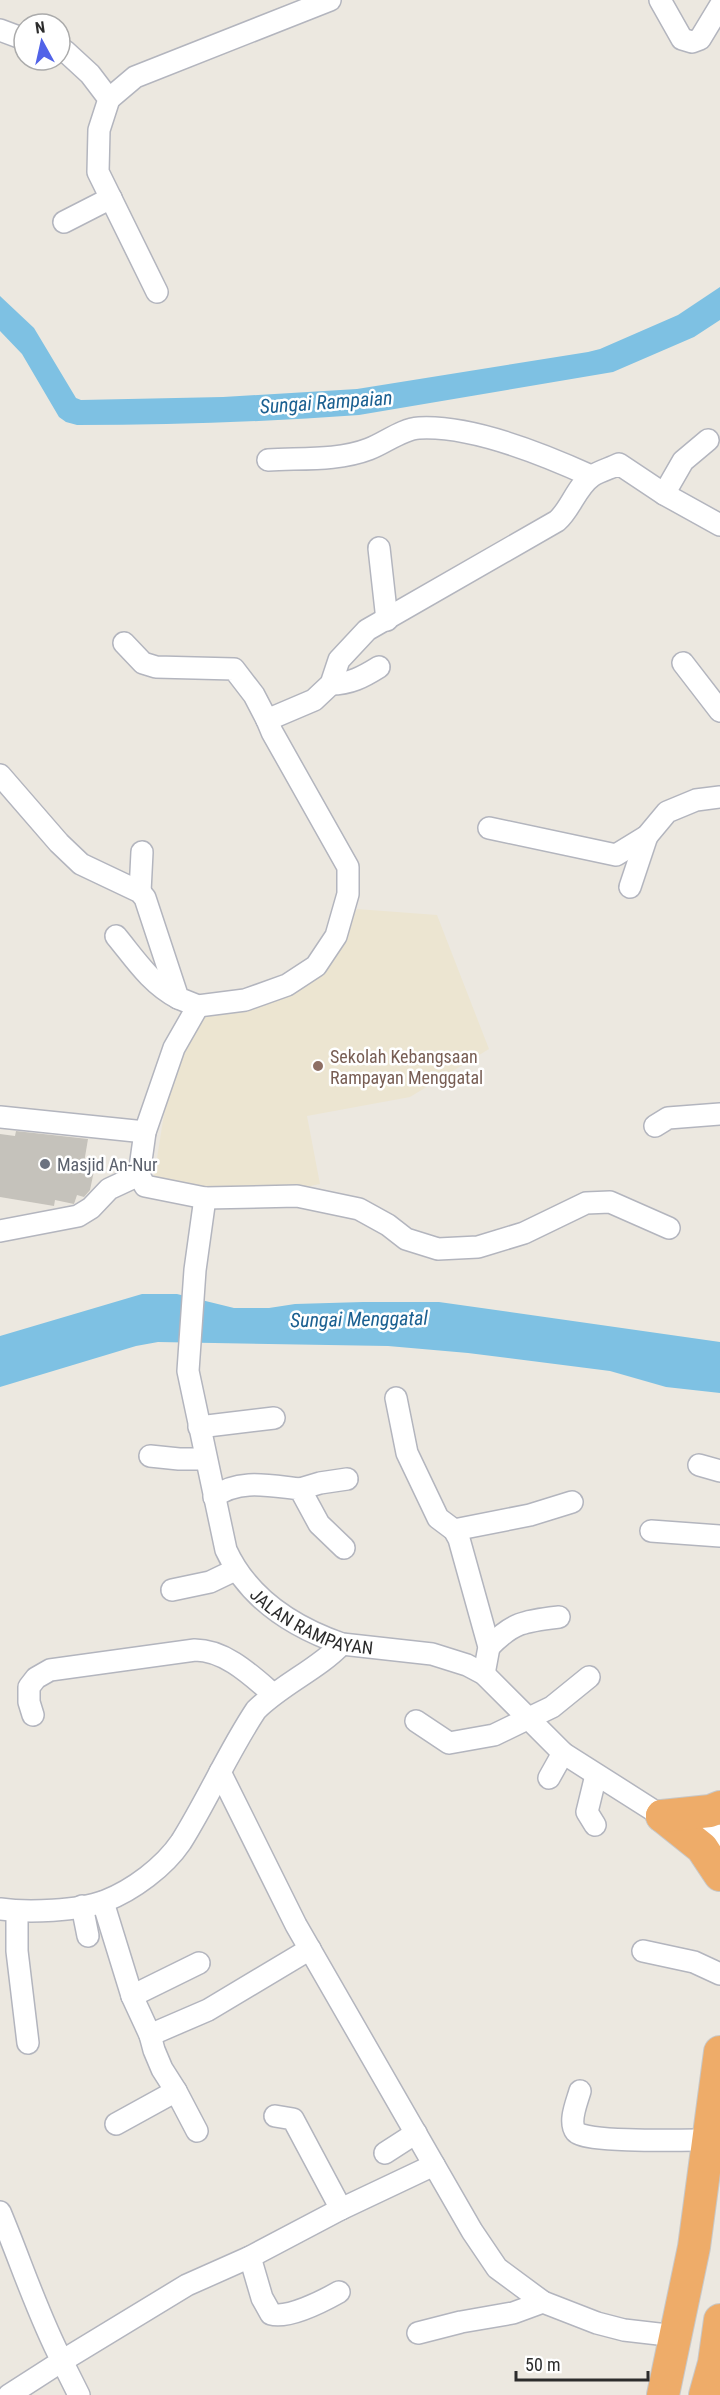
<svg xmlns="http://www.w3.org/2000/svg" width="720" height="2395" viewBox="0 0 720 2395" font-family="'Roboto Condensed',sans-serif">
  <style>
    .education { fill: #ece5d1 }
    .water { fill: #7ec1e3 }
    .building { fill: #c5c2bb }
    .lines { fill: none; stroke-linecap: round; stroke-linejoin: round }
    .minor-casing { stroke: #b3b5be; stroke-width: 24 }
    .highway-casing { stroke: #c8c8c8; stroke-width: 34 }
    .minor { stroke: #fff; stroke-width: 21 }
    .highway { stroke: #eeac69; stroke-width: 32 }
    .education-dot { fill: #8d6e63; stroke: #fff; stroke-width: 2 }
    .worship-dot { fill: #6b7280; stroke: #fff; stroke-width: 2 }
    .labels { text-anchor: middle; dominant-baseline: central; stroke-width: 5; stroke-linejoin: round; paint-order: stroke }
    .education-label { font-size: 18px; fill: #785e54; stroke: #fff; text-anchor: start }
    .worship-label { font-size: 18px; fill: #5b616d; stroke: #fff; text-anchor: start }
    .street-label { font-size: 18px; fill: #2c2c2c; stroke: #fff }
    .water-label { font-size: 20px; font-style: italic; fill: #1b6091; stroke: #fff }
  </style>
  <rect width="100%" height="100%" fill="#ece8e0"/>
  <path class="education" d="M357 909 437 915 489 1049 410 1097 307 1116 320 1184 280 1192 217 1193 153 1183 169 1083 183 1050 207 1009 260 998 334 950Z"/>
  <g class="water">
    <path d="M720 287V320L694 337 613 372 359 415C265 422 171 425 77 425L66 422 59 417 22 354 0 331V296L34 328 76 398 81 400 223 397 357 389 588 352 600 349 678 315Z"/>
    <path d="M142 1294H177L234 1308H269L295 1304 363 1302H439L720 1342V1393L666 1387 610 1371 468 1353 388 1346 158 1342 136 1346 0 1387V1336Z"/>
  </g>
  <path class="building" d="M16 1131 88 1139 84 1163 95 1166 90 1190 84 1197 77 1195 74 1204 55 1200 54 1206 0 1197V1134L15 1136Z"/>
  <g class="lines">
    <g class="minor-casing">
      <g id="minor">
        <path d="M660 0 682 39 692 42 700 39 720 6"/>
        <path d="M0 30 24 39"/>
        <path d="M60 50 65 51 90 74 109 99 99 130 98 172 157 292"/>
        <path d="M109 99 135 77 330 0"/>
        <path d="M64 222 111 198"/>
        <path d="M268 460C301 458 338 461 369 449 385 443 402 429 419 428 471 425 545 455 591 476"/>
        <path d="M664 494 683 461 708 440"/>
        <path d="M379 548 387 620"/>
        <path d="M124 643 143 663 156 667 234 669 254 695 267 720"/>
        <path d="M683 663 720 711"/>
        <path d="M331 684C350 684 363 677 379 667"/>
        <path d="M0 775 59 843 81 864 140 892 145 898 178 998 198 1006 245 1000 287 985 316 966 336 936 348 894V867L272 732 267 720 314 700 331 684 339 660 367 630 557 521C571 509 576 487 592 476 600 471 611 468 619 464L664 494 720 525"/>
        <path d="M489 828 616 855 647 836 667 812 696 800 720 797"/>
        <path d="M630 887 647 836"/>
        <path d="M140 892 142 852"/>
        <path d="M116 936C135 959 150 983 178 998"/>
        <path d="M198 1006 174 1048 145 1132 139 1175 145 1186 205 1198 297 1196 359 1209 388 1225 406 1239 438 1249 478 1247 524 1233 586 1203 610 1202 669 1228"/>
        <path d="M0 1117 145 1132"/>
        <path d="M655 1126 668 1118 720 1114"/>
        <path id="s1" d="M205 1198 195 1270 188 1371 226 1550C248 1598 293 1627 342 1644L432 1654 467 1665 484 1674 563 1753 662 1816 720 1836"/>
        <path d="M0 1231 78 1216 91 1208 109 1189 139 1175"/>
        <path d="M396 1398 407 1453 438 1518 454 1530 459 1539 489 1647 484 1674"/>
        <path d="M199 1427 274 1418"/>
        <path d="M150 1456 179 1459H205"/>
        <path d="M699 1465 720 1471"/>
        <path d="M300 1489 320 1483 347 1479"/>
        <path d="M214 1497C239 1478 271 1486 300 1489L319 1524 344 1548"/>
        <path d="M454 1530 530 1515 572 1502"/>
        <path d="M651 1531 720 1536"/>
        <path d="M172 1590 210 1582 235 1570"/>
        <path d="M489 1647C513 1622 525 1621 559 1617"/>
        <path d="M33 1715 29 1702V1687L36 1678 50 1670 195 1650C225 1650 251 1675 273 1694"/>
        <path d="M416 1721 449 1743 494 1735 527 1719 552 1707 589 1677"/>
        <path d="M220 1772 296 1925 472 2231 497 2268 543 2302 597 2323 624 2330 676 2336"/>
        <path d="M549 1778 563 1753"/>
        <path d="M595 1825 587 1812 596 1775"/>
        <path d="M103 1902 132 1996 150 2035 154 2050 162 2069 176 2091 197 2131"/>
        <path d="M82 1906 88 1936"/>
        <path d="M0 1909C28 1913 78 1911 105 1901 133 1890 164 1867 181 1842 208 1799 228 1752 256 1710 282 1684 317 1670 342 1644"/>
        <path d="M17 1912V1951L28 2043"/>
        <path d="M643 1951 694 1962 720 1974"/>
        <path d="M132 1996 199 1963"/>
        <path d="M150 2035 208 2010 310 1949"/>
        <path d="M580 2091C577 2102 568 2122 576 2132 585 2143 690 2140 710 2140"/>
        <path d="M275 2116 293 2119 341 2209"/>
        <path d="M116 2124 176 2091"/>
        <path d="M385 2153 416 2133"/>
        <path d="M0 2212C21 2262 37 2313 62 2361L9 2395"/>
        <path d="M250 2257 262 2298 271 2314C288 2319 323 2301 339 2292"/>
        <path d="M418 2333 461 2322 513 2313 543 2302"/>
        <path d="M79 2395 62 2361 187 2285 250 2257 341 2209 434 2165"/>
      </g>
    </g>
    <g class="highway-casing">
      <g id="highway">
        <path d="M662 1816 702 1848 720 1875"/>
        <path d="M662 1816 710 1811 720 1807"/>
        <path d="M663 2395 694 2247 720 2052"/>
        <path d="M705 2395 714 2363 720 2320"/>
      </g>
    </g>
    <use href="#minor" class="minor"/>
    <use href="#highway" class="highway"/>
  </g>
  <circle class="education-dot" cx="318" cy="1066" r="6"/>
  <circle class="worship-dot" cx="45" cy="1164" r="6"/>
  <g class="labels">
    <g class="education-label">
      <text x="330" y="1056">Sekolah Kebangsaan<tspan x="330" dy="21">Rampayan Menggatal</tspan></text>
    </g>
    <g class="worship-label">
      <text x="57" y="1164">Masjid An-Nur</text>
    </g>
    <g class="street-label">
      <text stroke="none"><textPath href="#s1" startOffset="474">JALAN RAMPAYAN</textPath></text>
    </g>
    <g class="water-label">
      <text transform="translate(326 402) rotate(-4)">Sungai Rampaian</text>
      <text transform="translate(359 1319) rotate(-1)">Sungai Menggatal</text>
    </g>
  </g>
  <g transform="translate(42 42) rotate(352)"><circle r="28" fill="#ffffff" stroke="#ababab" stroke-width="1.5"/>
  <path d="M0-4.5L10 22L0 15L-10 22Z" fill="#5163e8"/>
  <text y="-9" font-size="16" font-weight="bold" text-anchor="middle" fill="#2c2c2c">N</text>
  </g>
  <path d="M516 2371v9h132v-9" fill="none" stroke="#2c2c2c" stroke-width="3"/>
  <text x="525" y="2371" font-size="18" fill="#2c2c2c" stroke="#ffffff" stroke-width="4.5" paint-order="stroke">50 m</text>
</svg>
